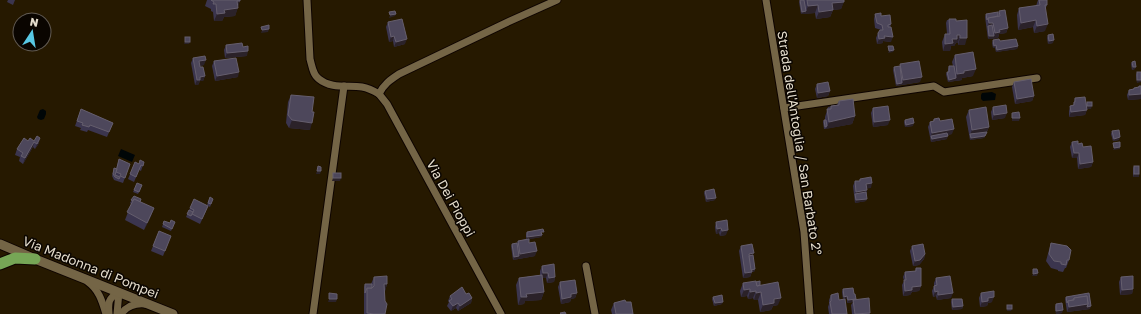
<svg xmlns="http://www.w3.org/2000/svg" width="1141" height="314" viewBox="0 0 1141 314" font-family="'Golos Text',sans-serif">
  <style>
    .water { fill: #000607 }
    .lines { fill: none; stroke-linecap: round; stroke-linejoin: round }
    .minor-casing { stroke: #0e0400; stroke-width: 9 }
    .tertiary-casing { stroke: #0e0400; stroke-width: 11 }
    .trunk-casing { stroke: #0e0400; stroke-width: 13 }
    .minor { stroke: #746546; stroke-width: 7 }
    .tertiary { stroke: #746546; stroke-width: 9 }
    .trunk { stroke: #76a656; stroke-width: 11 }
    .wall { fill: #3b354e }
    .shaded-wall { fill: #2b2229 }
    .building { fill: #4d475b; stroke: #655e6d }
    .labels { text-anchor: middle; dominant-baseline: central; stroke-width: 3; stroke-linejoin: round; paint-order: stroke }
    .street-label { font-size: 13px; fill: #e5ddcc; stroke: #0a0500 }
  </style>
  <rect width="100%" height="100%" fill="#261900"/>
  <g class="water">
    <path d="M982 93 992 92 996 94 995 100 983 101 981 99V95Z"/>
    <path d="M43 109 46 111V114L44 119 41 120 38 119 37 117 40 110Z"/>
    <path d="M121 149 135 155 132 162 118 156Z"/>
  </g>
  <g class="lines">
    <g class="minor-casing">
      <g id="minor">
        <path d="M307 0 310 59C312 66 313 75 319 79 331 89 348 85 362 87 368 88 374 91 379 94 384 84 390 80 399 74L510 21 557 0"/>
        <path d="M766 0 804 232 810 314"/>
        <path d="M379 94 387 104 501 314"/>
        <path d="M784 108 934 86 944 92 1037 78"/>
        <path d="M586 266 595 314"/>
        <path d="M88 282C99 290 102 301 106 314"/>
        <path d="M109 314C108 303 108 298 119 292L117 314"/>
        <path d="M121 314C127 306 135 303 145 304"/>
        <path d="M313 314 344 86"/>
      </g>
    </g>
    <g class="tertiary-casing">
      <path id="tertiary" d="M0 244 35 259 173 314"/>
    </g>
    <g class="trunk-casing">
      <path id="trunk" d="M0 264 15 258 35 259"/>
    </g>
    <use href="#minor" class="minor"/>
    <use href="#tertiary" class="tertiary"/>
    <use href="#trunk" class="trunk"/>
  </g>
  <g class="wall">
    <path d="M8 0H15L13 5 7 2Z"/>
    <path d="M207 0H240L235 16 224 17 222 21H214L213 12 211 11V9L205 6Z"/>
    <path d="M800 0H844L841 9 833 10 830 17 816 19 815 13 801 14 799 2Z"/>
    <path d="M1038 0H1047V5L1045 10V31L1034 33 1033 27 1018 30 1017 15 1019 8 1036 6Z"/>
    <path d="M999 11 1008 28 1006 33 999 34 998 38 988 39 985 17 986 14H998Z"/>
    <path d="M875 14 881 16 891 24 890 27 891 42 883 41V43L877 44 876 38 878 33 881 30 875 28 874 19Z"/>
    <path d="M949 19 956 20 965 45H958V43H956L954 46H951L950 51H943L942 42 945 34H947L946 23 947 20H949Z"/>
    <path d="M388 22 405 44 394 47 393 41 389 42 386 27Z"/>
    <path d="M1048 35 1053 43 1048 44 1047 38Z"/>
    <path d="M993 40 1000 41 1018 46 1017 49 996 52 995 48H993L992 43Z"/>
    <path d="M226 45 243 47 247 56 225 58 224 50Z"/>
    <path d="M955 55 973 76 962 78V80L948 82 946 74 947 72H948V69L949 66H953L952 62Z"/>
    <path d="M193 58 204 65 199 66 205 76 203 81H200L198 85H195L191 63Z"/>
    <path d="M214 61 238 77 215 81 212 66Z"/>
    <path d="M1132 62 1135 69 1132 70 1131 64Z"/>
    <path d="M900 64 920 82 896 86 893 70 894 67 900 66Z"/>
    <path d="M1137 72H1141L1137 83 1136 75Z"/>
    <path d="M1014 82 1034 96 1032 101 1015 104 1012 87Z"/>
    <path d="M817 84 830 91 828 96 817 98 815 89Z"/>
    <path d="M1139 86H1141V99L1128 100 1127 95 1129 90 1133 89 1134 88 1138 87Z"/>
    <path d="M291 95 310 130 289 128 286 123 288 102Z"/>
    <path d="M1075 98 1086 104 1087 102 1091 109H1087L1085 115 1069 117V111L1070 106H1073Z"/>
    <path d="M839 101 855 116 852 124 824 129 823 122 824 120H825V117L828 107 837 105Z"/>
    <path d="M993 107 1005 118 992 120 991 112Z"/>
    <path d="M873 108 888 125 873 127 871 113Z"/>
    <path d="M81 109 113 123 107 137 88 130 87 132 80 130 81 128 75 126Z"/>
    <path d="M969 110 989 127 986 134 984 138 970 140 966 117Z"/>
    <path d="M934 119 940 121 952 134 947 135V139L931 142 928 127 930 122 933 121Z"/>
    <path d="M905 120 913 126 905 127 904 122Z"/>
    <path d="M1112 131 1119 140 1113 141 1111 134Z"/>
    <path d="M28 141 39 143 35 149 33 147 23 164 19 161 20 157 15 155 17 149Z"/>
    <path d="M1072 142 1078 144 1083 147 1093 162 1091 167 1078 169 1077 158H1072L1070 147Z"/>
    <path d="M119 159 130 164 123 183 114 180 112 176 114 168 116 169Z"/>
    <path d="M135 162 139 164 144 162 141 171 139 170 134 182 128 179Z"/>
    <path d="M1134 166 1139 177H1133V168Z"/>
    <path d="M860 179 871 188H867L866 201 855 203 853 186 855 181H859Z"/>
    <path d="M137 183 142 185 138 194 133 192Z"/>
    <path d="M705 191 715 200 706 202 704 193Z"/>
    <path d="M134 196 140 202 154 208 151 216 144 230 125 220 131 204 130 203Z"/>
    <path d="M210 197 213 199 210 207 207 205Z"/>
    <path d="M190 208 206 211 200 224 186 217Z"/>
    <path d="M164 221 170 223 175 222 171 231 162 227Z"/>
    <path d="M716 222 726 235 720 236 719 233 716 234 715 227Z"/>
    <path d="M159 231 171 236 163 256 151 251Z"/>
    <path d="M527 232 543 234 542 235 541 237 529 239V243L535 256 513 260 511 246 512 244 517 243 518 241 526 239V234Z"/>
    <path d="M1051 243 1069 260 1066 268H1065L1063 272 1058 271V270L1051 268 1046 261 1049 250Z"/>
    <path d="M741 246 753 255 755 269 754 272H752L750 277 743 278 739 251Z"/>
    <path d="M912 246 925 254 924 259 919 265 913 266 910 251Z"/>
    <path d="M542 266 555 277 554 282 547 283 546 278H542L544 292 541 300 525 301 524 304 518 305 516 285 519 278 540 275V271Z"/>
    <path d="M916 268 921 286 919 291 912 292 910 295 903 296 902 285 904 281 903 277 905 272 915 271Z"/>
    <path d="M374 277 387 284 385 291V314H364V287L365 284H371Z"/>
    <path d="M1121 277 1133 289 1132 294 1120 295 1119 282Z"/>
    <path d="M936 278 951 298 937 300 936 296 933 297 932 291 934 286V283Z"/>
    <path d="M560 282 577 293 575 298 571 299 570 302 561 304 558 287Z"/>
    <path d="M743 283 760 285 778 305 773 306 771 310 760 312 758 300H754L753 298 748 299 747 296 741 297 740 291Z"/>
    <path d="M843 289 854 294 856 299 870 314H852L851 305 853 302 847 303V299H843L842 292Z"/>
    <path d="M981 293 992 302 988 303 987 306 980 307 979 298Z"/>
    <path d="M1089 293 1090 309 1067 312 1065 299 1066 297Z"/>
    <path d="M466 294 472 298 471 303 458 311 456 308 451 311 447 306 449 302 448 301 450 296Z"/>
    <path d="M831 295 839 300 847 314H829L828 307 829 304V300Z"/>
    <path d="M713 297 722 304 714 306 712 299Z"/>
    <path d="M952 299 963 306 962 309 952 310 951 302Z"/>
    <path d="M626 302 633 314H612L611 310 614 303Z"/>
    <path d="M1056 304 1062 313 1056 314 1055 307Z"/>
  </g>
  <g class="shaded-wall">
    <path d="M237 1H240L237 8Z"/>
    <path d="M844 2 841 9 833 10 830 17 816 19 819 12 832 3Z"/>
    <path d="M818 5 815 13 805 14 808 6Z"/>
    <path d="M238 8 235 16 224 17 222 21H214L217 14 224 10Z"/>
    <path d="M806 11 805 14H801L802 12Z"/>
    <path d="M396 14 395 16 389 18 390 15Z"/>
    <path d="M1036 20 1033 27 1018 30 1021 23Z"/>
    <path d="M989 23H993L991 28 988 26Z"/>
    <path d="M1048 24 1045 31 1034 33 1037 26Z"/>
    <path d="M1008 28 1006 33 999 34 998 38 988 39 989 36H994L995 33 999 30Z"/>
    <path d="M269 29 268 32 261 33 262 30Z"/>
    <path d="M957 35H960L958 43H956L954 46H951L950 51H943L945 44 952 39Z"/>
    <path d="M394 36 393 41 389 42 391 37Z"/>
    <path d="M884 36 893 37 891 42 883 41V43L877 44 879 39Z"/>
    <path d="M960 38H967L965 45H958Z"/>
    <path d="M407 39 405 44 394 47 396 42Z"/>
    <path d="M1054 40 1053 43 1048 44 1049 41Z"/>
    <path d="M185 42H190L189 44H184Z"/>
    <path d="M996 45 995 48H993L994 46Z"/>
    <path d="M1018 46 1017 49 996 52 997 50Z"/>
    <path d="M894 50 893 52 888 53 889 51Z"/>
    <path d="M248 51 247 56 225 58 227 53Z"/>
    <path d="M206 60 204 65 197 66 199 61Z"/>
    <path d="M1133 67H1136L1135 69 1132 70Z"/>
    <path d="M976 69 973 76 962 78V80L948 82 949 80 956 78 957 74 964 71Z"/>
    <path d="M239 72 238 77 215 81 217 76Z"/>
    <path d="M205 76 203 81H200L198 85H195L197 80 200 77Z"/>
    <path d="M922 77 920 82 896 86 897 84 902 83 903 80Z"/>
    <path d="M1137 80H1141V82L1137 83Z"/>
    <path d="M830 91 828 96 817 98 818 93Z"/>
    <path d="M1141 94V99L1128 100 1129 95Z"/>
    <path d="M1034 96 1032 101 1015 104 1017 99Z"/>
    <path d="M1087 106H1092L1091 109H1086Z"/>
    <path d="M1087 110 1085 115 1069 117 1071 112Z"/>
    <path d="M1007 113 1005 118 992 120 994 115Z"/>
    <path d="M855 116 852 124 826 129 829 122Z"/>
    <path d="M1012 118H1020L1019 121H1012Z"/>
    <path d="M292 120 312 123 310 130 289 128Z"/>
    <path d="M890 120 888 125 873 127 874 122Z"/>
    <path d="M914 123 913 126 905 127 906 125Z"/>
    <path d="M989 127 986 134 984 138 970 140 971 138 970 134 969 137 972 130Z"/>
    <path d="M954 129 952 134 932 138 931 136 930 138 932 133Z"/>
    <path d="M948 136 947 139 931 142 932 139Z"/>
    <path d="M1120 137 1119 140 1113 141 1114 139Z"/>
    <path d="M40 138 39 143 35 149 37 144Z"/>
    <path d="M34 142 33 147 23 164 25 158Z"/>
    <path d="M1120 147V149L1113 150 1114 148Z"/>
    <path d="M1074 153H1079L1077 158H1072Z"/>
    <path d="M1093 162 1091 167 1078 169 1080 164Z"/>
    <path d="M317 171H321L320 174H316Z"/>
    <path d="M1134 174H1139V177H1133Z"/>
    <path d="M333 178H341L340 181H332Z"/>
    <path d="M872 183 871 188 864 189 866 184Z"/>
    <path d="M867 190 865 195 855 194 854 197 856 192Z"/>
    <path d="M716 198 715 200 706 202 707 199Z"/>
    <path d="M867 199 866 201 855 203 856 200Z"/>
    <path d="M154 208 151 216 144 230 147 223Z"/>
    <path d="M721 228 719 233 716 234 717 229Z"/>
    <path d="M728 230 726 235 720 236 722 231Z"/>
    <path d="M542 235 541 237 526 240 527 237Z"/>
    <path d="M537 251 535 256 513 260 514 257 519 256 520 254Z"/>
    <path d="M754 253 752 258 748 256 749 254Z"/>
    <path d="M925 254 924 259 919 265 913 266 915 261Z"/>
    <path d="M755 269 754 272H752L750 277 743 278 745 273 750 270Z"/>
    <path d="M543 273H548L546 278H541Z"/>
    <path d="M1038 273 1037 276H1032L1033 274Z"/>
    <path d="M555 277 554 282 547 283 549 278Z"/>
    <path d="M384 284H387L385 291Z"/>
    <path d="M921 286 919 291 912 292 910 295 903 296 905 291 912 287Z"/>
    <path d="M749 287 750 289 747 296 741 297 744 290Z"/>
    <path d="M1133 289 1132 294 1120 295 1122 290Z"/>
    <path d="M756 291 753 298 748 299 750 292Z"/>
    <path d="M938 291 936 296 933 297 935 292Z"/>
    <path d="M544 292 541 300 525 301 524 304 518 305 521 297 526 294Z"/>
    <path d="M761 292 758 300H754L756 293Z"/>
    <path d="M577 293 575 298 571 299 570 302 561 304 562 299 571 294Z"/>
    <path d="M953 293 951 298 937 300 938 295Z"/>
    <path d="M847 296V299H843L844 297Z"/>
    <path d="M994 297 992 302 988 303 987 306 980 307 982 302 988 298Z"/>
    <path d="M472 298 471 303 458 311 460 306Z"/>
    <path d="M781 298 778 305 773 306 771 310 760 312 763 305 774 299Z"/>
    <path d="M329 299H337L336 302H328Z"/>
    <path d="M856 299 853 300V302L847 303 848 300Z"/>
    <path d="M723 302 722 304 714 306 715 303Z"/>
    <path d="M458 303 456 308 451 311 453 306Z"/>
    <path d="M1088 304 1091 306 1090 309 1067 312 1069 307Z"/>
    <path d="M963 306 962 309 952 310 953 307Z"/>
    <path d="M1007 309H1012L1011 311H1007Z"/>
    <path d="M1063 310 1062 313 1056 314V311Z"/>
  </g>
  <g class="building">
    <path d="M211 0H240V1H237L238 8 224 10 225 13 217 14 216 4H213L214 2Z"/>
    <path d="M800 0H804L806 11 802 12Z"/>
    <path d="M807 0H844V2L832 3 833 10 819 12 818 5 808 6Z"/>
    <path d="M1039 0H1047V5H1045L1048 24 1037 26 1036 20 1021 23 1019 8 1040 5Z"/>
    <path d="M1005 10 1008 28 999 30 1000 32 995 33 993 23H989L988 18 1000 16 999 11Z"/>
    <path d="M395 11 396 14 390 15 389 12Z"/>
    <path d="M998 12V16L988 18 987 20 986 14Z"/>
    <path d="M881 13V16L890 15 891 24 888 25V27H891L893 37 884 36 885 38 879 39 878 33 880 30H883L882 25 877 23 875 14Z"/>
    <path d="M402 19 407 39 396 42 394 36 391 37 388 22Z"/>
    <path d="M949 19H956V21L967 20V38H960V35H957V39H952L953 43 945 44V34H950Z"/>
    <path d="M269 25V29L262 30 261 27Z"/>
    <path d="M992 25 994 36H989L988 26Z"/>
    <path d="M1053 34 1054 40 1049 41 1048 35Z"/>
    <rect x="185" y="37" width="5" height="5"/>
    <path d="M999 39 1000 41 1016 39 1018 46 997 50 996 45 994 46 993 40Z"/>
    <path d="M242 43 243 47 248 46V51L227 53 226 45Z"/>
    <path d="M888 46H893L894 50 889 51Z"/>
    <path d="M973 52 976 69 964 71V73L957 74 955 55Z"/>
    <path d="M205 56 206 60 199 61 200 67H203L205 76 200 77V80H197L193 58Z"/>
    <path d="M236 58 239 72 217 76 214 61Z"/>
    <path d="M919 61 922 77 903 80 900 64Z"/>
    <path d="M1135 61 1136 67H1133L1132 62Z"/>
    <path d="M900 66 902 83 897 84 894 67Z"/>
    <path d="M949 66H954L956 78 949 80 947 72H949Z"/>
    <rect x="1137" y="72" width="4" height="8"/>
    <path d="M1031 79 1034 96 1017 99 1014 82Z"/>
    <path d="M828 82 830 91 818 93 817 84Z"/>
    <path d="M1139 86H1141V94L1129 95V90L1134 89V88L1139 87Z"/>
    <path d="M291 95 314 97 312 112H314L312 123 292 120 288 115Z"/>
    <path d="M1085 97 1087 110 1071 112 1070 106 1074 105V102H1075V98Z"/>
    <path d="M853 99 855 116 829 122 827 109H831V106L839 105V101Z"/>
    <rect x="1087" y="102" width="5" height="4"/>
    <path d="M1006 105 1007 113 994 115 993 107Z"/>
    <path d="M888 106 890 120 874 122 873 108Z"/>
    <path d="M986 107 989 127 972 130 969 110Z"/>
    <path d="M81 109 113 123 109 132 90 125 89 127 82 125 83 123 77 121Z"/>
    <path d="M1019 112 1020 118H1012V113Z"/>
    <path d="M913 118 914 123 906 125 905 120Z"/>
    <path d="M939 118 940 121 952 119 954 129 932 133 930 122 934 121V119Z"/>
    <path d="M824 120H826L827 126 825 127Z"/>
    <path d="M1119 130 1120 137 1114 139 1112 131Z"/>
    <path d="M987 132 985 136 971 138 970 134Z"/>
    <path d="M947 133 948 136 932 139 931 136Z"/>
    <path d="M37 136 40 138 37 144 34 142 25 158 21 156 23 153 17 149 24 138 28 141 30 138 34 141Z"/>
    <path d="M1078 141V144L1082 143 1083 147 1091 146 1093 162 1080 164 1079 153H1074L1072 142Z"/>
    <path d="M1120 142V147L1114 148 1113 143Z"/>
    <path d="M119 159 130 164 125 178 120 176 121 174 116 172Z"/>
    <path d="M140 160 144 162 143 166 141 165 136 177 130 174 135 162 139 164Z"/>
    <path d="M318 166 321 167V171H317Z"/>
    <rect x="1134" y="166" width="5" height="8"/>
    <path d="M114 168 117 169 115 175 120 177 119 179 115 177 113 174Z"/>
    <rect x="333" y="173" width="8" height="5"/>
    <path d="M871 177 872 183 866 184 867 190 856 192 855 181H860V179Z"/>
    <path d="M137 183 142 185 139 192 134 190Z"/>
    <path d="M714 189 716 198 707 199 705 191Z"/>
    <path d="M866 192 867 199 856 200 855 194Z"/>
    <path d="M134 196 141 199 140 202 134 199 133 201 131 200Z"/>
    <path d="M210 197 213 199 211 204 208 203Z"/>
    <path d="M134 199 154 208 147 223 127 212Z"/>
    <path d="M194 199 208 206 202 219 192 214 194 210 190 208Z"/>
    <path d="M189 210 193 212 191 216 187 214Z"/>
    <path d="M171 220 175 222 172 229 163 224 164 221 170 223Z"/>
    <path d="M727 220 728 230 722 231 721 228 717 229 716 222Z"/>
    <path d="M543 229 544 232H541L542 235 527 237V232Z"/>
    <path d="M159 231 171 236 165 251 153 246Z"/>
    <path d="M529 239V243L535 242 537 251 520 254 518 241Z"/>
    <path d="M517 243 519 256 514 257 512 244Z"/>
    <path d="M1051 243 1067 246 1071 250 1069 260H1067L1066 265 1061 264V262L1054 261 1049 254Z"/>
    <path d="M752 244 754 253 749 254 752 272 745 273 741 246Z"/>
    <path d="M923 244 925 254 920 260 915 261 912 246Z"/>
    <path d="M753 255 755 269 751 270 749 256Z"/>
    <path d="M554 264 555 277 549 278 548 273H543L542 266Z"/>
    <path d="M916 268H921V286L912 287V290L905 291 904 280H906L905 272 916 271Z"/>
    <path d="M1033 269H1037L1038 273 1033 274Z"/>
    <path d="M542 275 544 292 526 294 527 297H521L519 278Z"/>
    <path d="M387 276V284H384L385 301 387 304 385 314H374L367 313V288H372L374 286V277Z"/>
    <path d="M950 276 953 293 938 295V291L935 292 934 286 937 285 936 278Z"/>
    <path d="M1133 276V289L1122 290 1121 277Z"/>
    <path d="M575 280 577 293 571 294V297L562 299 560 282Z"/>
    <path d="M756 281 757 286 778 282 781 298 774 299V303L763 305 761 292 756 293V291L750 292V289L744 290 743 283Z"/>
    <path d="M760 281V285L757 286 756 282Z"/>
    <path d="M365 284H372V288H367L365 293Z"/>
    <path d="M462 287 466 294 469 293 472 298 460 306 458 303 453 306 449 301 452 299 450 296Z"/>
    <path d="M853 288 854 294H855L856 299 848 300 847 296 844 297 843 289Z"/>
    <path d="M994 291V297L988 298V301L982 302 981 293Z"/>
    <path d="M329 293 337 294V299H329Z"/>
    <path d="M838 293 839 300 845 299 847 314H832L830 302 831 301V295Z"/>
    <path d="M1089 293 1091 306 1087 307 1088 304 1087 296 1074 298 1073 300 1068 301 1067 303 1066 297Z"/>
    <path d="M722 295 723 302 715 303 713 297Z"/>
    <path d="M1087 296 1088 304 1069 307 1068 301 1074 300V298Z"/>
    <path d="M869 298 870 313 855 314 853 300Z"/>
    <path d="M952 299H962L963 306 953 307Z"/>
    <path d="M625 300 626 302H631L633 314H616L614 303Z"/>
    <path d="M1062 303 1063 310 1056 311V304Z"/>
    <rect x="1007" y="305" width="5" height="4"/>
    <path d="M565 312 566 314H561L560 313Z"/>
  </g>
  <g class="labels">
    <g class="street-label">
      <text transform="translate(800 143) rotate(81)">Strada dell'Antoglia / San Barbato 2°</text>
      <text transform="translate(451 198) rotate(61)">Via Dei Pioppi</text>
      <text transform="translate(91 267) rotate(22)">Via Madonna di Pompei</text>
    </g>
  </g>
  <g transform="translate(32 32) rotate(12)"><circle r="19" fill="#0a0500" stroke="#625b52"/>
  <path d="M0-3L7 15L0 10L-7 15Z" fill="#58c8e4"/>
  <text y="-6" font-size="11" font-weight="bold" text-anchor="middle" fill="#e5ddcc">N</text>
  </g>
</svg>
